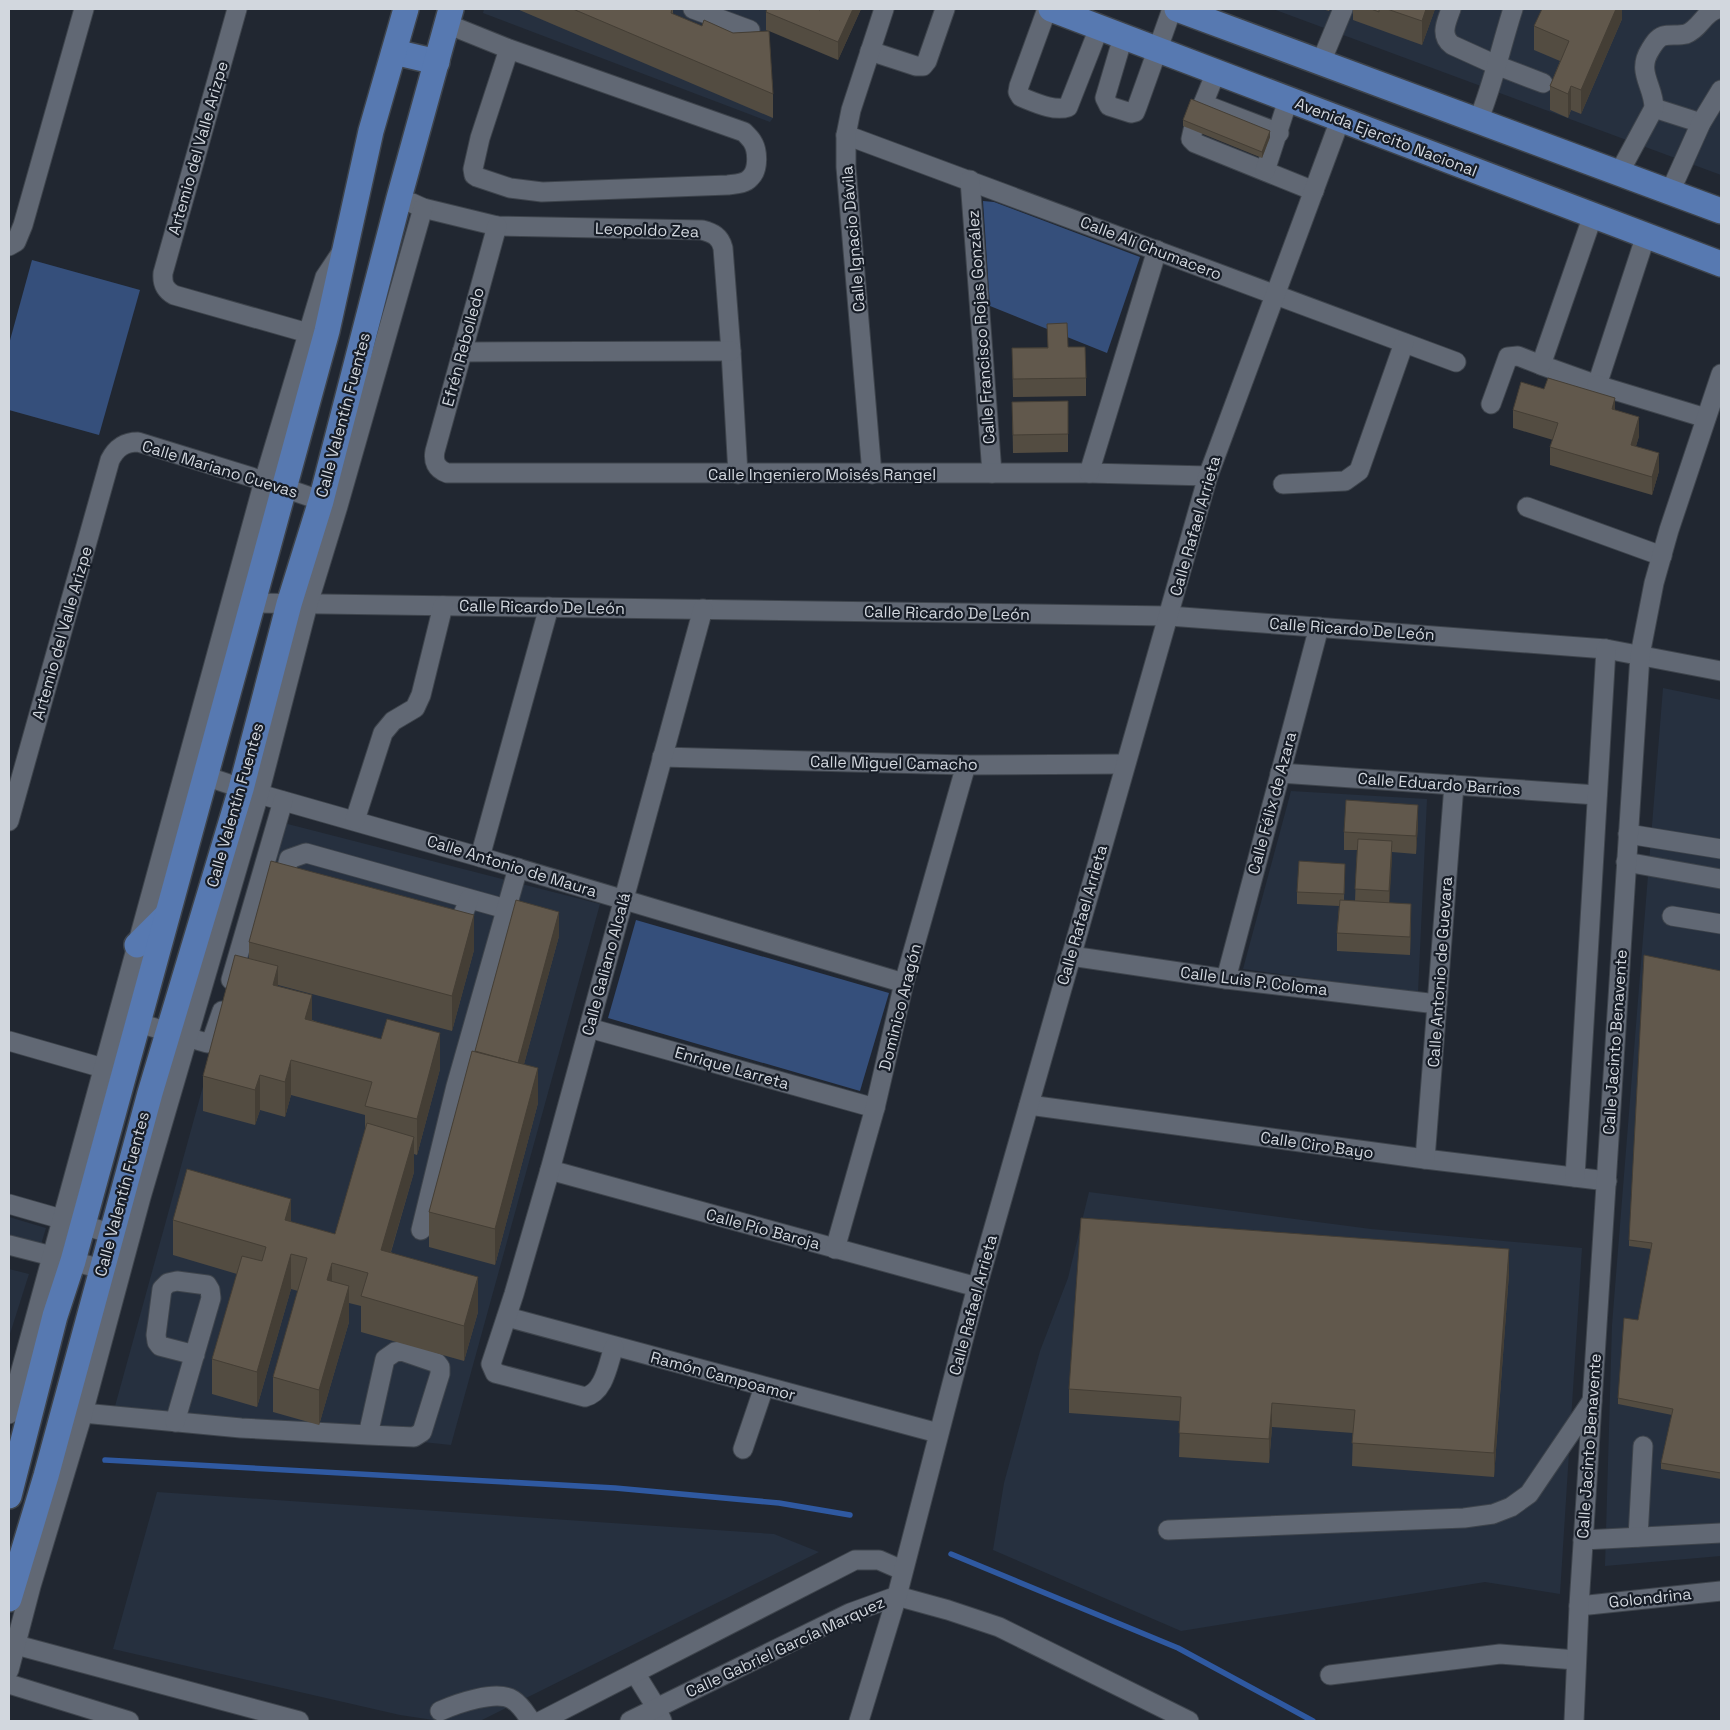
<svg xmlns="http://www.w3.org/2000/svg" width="1730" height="1730" viewBox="0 0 1730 1730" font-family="'Space Grotesk',sans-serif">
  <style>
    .built { fill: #26303f }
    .green { fill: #354f7b }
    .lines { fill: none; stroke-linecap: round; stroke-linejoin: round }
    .stream { stroke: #2f59a1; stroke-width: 5.5 }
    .minor-casing { stroke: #3e444c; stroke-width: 21 }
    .major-casing { stroke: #3e444c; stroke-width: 28 }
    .minor { stroke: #616874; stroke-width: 19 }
    .major { stroke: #5779b1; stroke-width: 25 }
    .wall { fill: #534c41 }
    .shaded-wall { fill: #443e35 }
    .building { fill: #61584c; stroke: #443e35 }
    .labels { text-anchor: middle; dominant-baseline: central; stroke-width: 4.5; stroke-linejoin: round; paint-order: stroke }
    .street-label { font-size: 16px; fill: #d2d7de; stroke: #171d27 }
  </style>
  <rect width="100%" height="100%" fill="#212731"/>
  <g class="built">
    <path d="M484 9H766L773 118 770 122 483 13Z"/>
    <path d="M1273 9H1721V175Z"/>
    <path d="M1663 688 1721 700V1556L1605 1566 1612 1325Z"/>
    <path d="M1291 791 1427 799 1418 993 1243 969Z"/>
    <path d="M276 821 600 904 451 1445 114 1410Z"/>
    <path d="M1089 1192 1371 1229 1582 1248 1560 1594 1485 1582 1181 1631 993 1550 1004 1483 1040 1351 1068 1278Z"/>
    <path d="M9 1217 46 1228 40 1248 9 1239Z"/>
    <path d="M9 1269 29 1274 9 1337Z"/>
    <path d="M157 1492 774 1534 819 1552 480 1721H440L400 1715 113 1649Z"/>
  </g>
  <g class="green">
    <path d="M983 201 994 202 1140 257 1107 353 990 306Z"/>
    <path d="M32 260 140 290 99 435 9 410V344Z"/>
    <path d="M636 920 889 993 860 1091 608 1018Z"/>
  </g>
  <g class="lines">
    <g class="stream">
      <path d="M105 1460 615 1488 779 1503 850 1515"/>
      <path d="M951 1554 1178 1648 1313 1721"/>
    </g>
    <g class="minor-casing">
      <g id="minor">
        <path d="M237 9 163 273C162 284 165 290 174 295L308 333"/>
        <path d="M693 9 750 30"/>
        <path d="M1047 9 1019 86 1018 92 1021 97C1034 102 1054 112 1068 107L1099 28"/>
        <path d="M1451 9C1447 21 1439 35 1452 45L1496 65 1543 83"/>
        <path d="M447 24 509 49 744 132C747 135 750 138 752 141 758 150 759 170 750 178 745 184 735 184 728 185L542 192 510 188 477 177 474 175 473 169 480 138 509 49"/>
        <path d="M1123 37 1105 98 1109 106 1131 113 1135 112 1137 107 1172 9"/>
        <path d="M870 51 916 66H923L927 61 945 9"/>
        <path d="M1321 62 1343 9"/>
        <path d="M1203 104 1279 133"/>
        <path d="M1654 108 1701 123"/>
        <path d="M1201 109 1216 72"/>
        <path d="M1478 121C1493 85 1501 46 1513 9"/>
        <path d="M1193 130 1191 139 1195 143 1314 191"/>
        <path d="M846 135 1456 362"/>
        <path d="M1265 171 1288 100"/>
        <path d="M1619 173 1654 108C1654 86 1636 72 1650 50 1653 45 1657 38 1663 36 1670 34 1678 36 1686 34 1700 29 1704 12 1718 9"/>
        <path d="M970 180 992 473"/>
        <path d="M1670 192 1701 123 1721 90"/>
        <path d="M412 203 423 208 497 226 702 230C713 233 720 236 723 248L731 351 738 474"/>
        <path d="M497 226 435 451C433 461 436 469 447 473H1089L1208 476"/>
        <path d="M9 246 16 242 23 225 84 9"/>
        <path d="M462 352 731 351"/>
        <path d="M1541 365 1597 385 1646 235"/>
        <path d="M1597 385 1706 418"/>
        <path d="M1491 404 1508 357 1518 356 1541 365 1593 215"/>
        <path d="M1089 473 1157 250"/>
        <path d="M872 474 846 167V135L851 110 884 9"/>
        <path d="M1283 484 1345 481 1359 471 1404 343"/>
        <path d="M1527 507 1662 556"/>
        <path d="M252 603 1169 616 1606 649 1721 671"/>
        <path d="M662 757 966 765 1125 764"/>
        <path d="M1280 773 1597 795"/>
        <path d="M205 776 259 794 480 857 904 983"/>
        <path d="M355 820 383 733 393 721 415 708 421 695 443 606"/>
        <path d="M9 821 110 460C116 448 124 442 138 442L264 481 334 505"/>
        <path d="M1628 834 1721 849"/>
        <path d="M480 857 549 607"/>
        <path d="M1626 862 1721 879"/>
        <path d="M293 887C281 880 286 871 289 859L306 853 506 909"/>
        <path d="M1672 916 1721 924"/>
        <path d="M447 928C462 923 464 912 469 899"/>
        <path d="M1071 956 1226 979 1437 1004"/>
        <path d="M1226 979 1319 627"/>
        <path d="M231 980 283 801"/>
        <path d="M138 1023 207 1043 213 1037 222 1011"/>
        <path d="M589 1028 875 1108"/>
        <path d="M9 1041 103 1068"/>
        <path d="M1029 1105 1425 1159 1607 1181"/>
        <path d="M1425 1159 1454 785"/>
        <path d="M550 1170 977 1287"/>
        <path d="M1575 1177 1606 649"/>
        <path d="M9 1204 124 1237"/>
        <path d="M421 1230 456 1086 518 868"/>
        <path d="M9 1245 114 1272"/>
        <path d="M835 1249 875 1108 904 983 966 765"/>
        <path d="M507 1317 938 1433"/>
        <path d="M614 1347C608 1363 605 1392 585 1397L495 1373 491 1364 514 1294 550 1170 703 609"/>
        <path d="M83 1413 241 1428 368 1435 414 1437 422 1432 440 1374V1367L437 1363 402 1351 395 1352 385 1359 368 1435"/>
        <path d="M9 1414 264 481 325 277 341 253"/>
        <path d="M175 1422 211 1298 210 1290 207 1285 177 1281 168 1283 162 1289 156 1335 157 1342 160 1346 195 1355"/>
        <path d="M743 1449 764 1387"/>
        <path d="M1168 1530 1464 1518 1493 1514 1511 1507 1529 1494 1592 1401"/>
        <path d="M1638 1537 1643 1446"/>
        <path d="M1583 1540 1721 1533"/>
        <path d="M1579 1606 1721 1591"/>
        <path d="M9 1643 299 1721"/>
        <path d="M9 1670 31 1586 83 1413 141 1197 259 794 308 604 338 506 423 208"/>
        <path d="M635 1673 656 1707 662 1721"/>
        <path d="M1330 1675 1500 1654 1576 1660"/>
        <path d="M9 1684 129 1721"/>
        <path d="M440 1711C456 1704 497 1689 513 1700 521 1705 526 1714 531 1721"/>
        <path d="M541 1721 855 1560H879L902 1570"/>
        <path d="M630 1721 850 1613 897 1596 948 1610 999 1627 1189 1721"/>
        <path d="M859 1721 897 1596 977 1287 1208 476 1340 120"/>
        <path d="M1574 1721 1579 1606 1640 655 1654 583 1669 530 1721 374"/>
      </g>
    </g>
    <g class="major-casing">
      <g id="major">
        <path d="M1051 9 1721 264"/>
        <path d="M1177 9 1721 211"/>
        <path d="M394 52 437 62"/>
        <path d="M137 945 167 915"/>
        <path d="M9 1496 55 1316 73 1261 327 331 371 131 406 9"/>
        <path d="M9 1599 46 1476 150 1093 241 789 289 604 321 501 399 198 451 9"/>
      </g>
    </g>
    <use href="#minor" class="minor"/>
    <use href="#major" class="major"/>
  </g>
  <g class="wall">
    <path d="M517 9H673V14L702 26 733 33 768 31 766 30V12L861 9 838 60 769 31 773 94V118Z"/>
    <path d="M1322 9H1330L1329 11Z"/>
    <path d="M1353 9H1435L1422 45 1353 20Z"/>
    <path d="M1622 9V19L1581 114 1571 110 1568 118 1550 110V86L1560 61 1534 50V26Z"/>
    <path d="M1183 120 1270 137 1262 158 1183 126Z"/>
    <path d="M1068 347 1086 378V396L1013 397 1012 348Z"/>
    <path d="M1068 401V452L1013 453 1012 402Z"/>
    <path d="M1513 410H1615L1639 436 1636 446 1659 471 1652 495 1550 465V447L1553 440 1513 428Z"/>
    <path d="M1418 823 1416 854 1392 852 1389 903 1411 922 1410 955 1337 951V933L1339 906 1297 904V892L1345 864 1344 900 1355 901 1357 850H1344V832Z"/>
    <path d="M559 936 524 1064 538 1103 495 1265 429 1247V1212L475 1051Z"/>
    <path d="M249 942 474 950 452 1031 278 985V986L312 1020 440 1069 417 1155 414 1154V1172L391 1252 478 1312 464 1361 361 1332V1306L349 1303V1322L319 1425 273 1412V1377L298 1291 291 1289 257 1407 212 1394V1359L237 1274 173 1255V1220L291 1222 335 1234 365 1130V1115L291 1095 285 1117 260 1110 255 1125 203 1111V1076L249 959Z"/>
    <path d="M1721 971V1479L1661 1469V1463L1672 1415 1618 1404V1398L1638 1320 1651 1249 1629 1246V1240Z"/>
    <path d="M1509 1273 1494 1477 1352 1466 1353 1433 1272 1427 1269 1463 1179 1457 1180 1421 1069 1413V1389Z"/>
  </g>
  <g class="shaded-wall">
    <path d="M853 9H861L838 60V42Z"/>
    <path d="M1426 9H1435L1422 45V21Z"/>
    <path d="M1616 9H1622V19L1581 114V90Z"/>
    <path d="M1571 86V110L1568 118V94Z"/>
    <path d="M1270 131V137L1262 158V152Z"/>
    <path d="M1615 398V416L1612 409Z"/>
    <path d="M1639 417V436L1631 463V445Z"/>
    <path d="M1659 453V471L1652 495V477Z"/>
    <path d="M1418 805V823L1416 854V836Z"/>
    <path d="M1392 841V859L1389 909V891Z"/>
    <path d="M1411 904V922L1410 955V937Z"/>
    <path d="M559 912V936L515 1097V1073Z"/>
    <path d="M474 915V950L452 1031V996Z"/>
    <path d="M278 966V1002L273 985Z"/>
    <path d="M312 995V1030L305 1019Z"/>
    <path d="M440 1033V1069L417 1155V1119Z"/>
    <path d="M291 1060V1095L285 1117V1082Z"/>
    <path d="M538 1068V1103L495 1265V1229Z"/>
    <path d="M260 1075V1110L255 1125V1090Z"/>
    <path d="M414 1137V1172L381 1285V1250Z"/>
    <path d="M291 1199V1234L285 1220Z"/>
    <path d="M1509 1249V1273L1494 1477V1453Z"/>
    <path d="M291 1254V1289L257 1407V1372Z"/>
    <path d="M332 1263V1298L327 1280Z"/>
    <path d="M478 1277V1312L464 1361V1326Z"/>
    <path d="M349 1286V1322L319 1425V1390Z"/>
    <path d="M1272 1403V1427L1269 1463V1439Z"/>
  </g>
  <g class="building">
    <path d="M573 9H672L671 13 702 26 704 20 733 33 769 31 773 94Z"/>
    <path d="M767 9H817L820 10V9H853L838 42 766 12Z"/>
    <path d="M1371 9H1379V12Z"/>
    <path d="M1387 9H1426L1422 21Z"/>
    <path d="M1542 9H1616L1581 90 1571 86 1568 94 1550 86 1569 41 1534 26Z"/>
    <path d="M1191 99 1270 131 1262 152 1183 120Z"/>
    <path d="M1067 323 1068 347H1085L1086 378 1013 379 1012 348H1048L1047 324Z"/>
    <path d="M1548 378 1615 398 1612 409 1639 417 1631 445 1659 453 1652 477 1550 447 1558 423 1513 410 1521 382 1544 389Z"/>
    <path d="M1068 401V434L1013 435 1012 402Z"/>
    <path d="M1346 800 1418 805 1416 836 1344 832Z"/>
    <path d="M1358 839 1392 841 1389 891 1355 889Z"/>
    <path d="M271 861 474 915 452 996 249 942Z"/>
    <path d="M1299 861 1345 864 1344 894 1297 892Z"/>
    <path d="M516 900 559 912 518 1063 475 1051Z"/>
    <path d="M1340 900 1411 904 1410 937 1337 933Z"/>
    <path d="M235 955 278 966 273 985 312 995 305 1019 381 1039 387 1019 440 1033 417 1119 365 1106 372 1082 291 1060 285 1082 260 1075 255 1090 203 1076Z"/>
    <path d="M1644 955 1721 971V1473L1661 1463 1673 1409 1618 1398 1624 1318 1638 1320 1652 1243 1629 1240Z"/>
    <path d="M472 1051 538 1068 495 1229 429 1212Z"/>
    <path d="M367 1123 414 1137 381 1250 478 1277 464 1326 361 1296 368 1273 332 1263 327 1280 349 1286 319 1390 273 1377 307 1258 291 1254 257 1372 212 1359 242 1256 262 1261 266 1247 173 1220 187 1169 291 1199 285 1220 335 1234Z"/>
    <path d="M1081 1218 1509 1249 1494 1453 1352 1443 1355 1410 1272 1403 1269 1439 1179 1433 1181 1397 1069 1389Z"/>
  </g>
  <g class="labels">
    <g class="street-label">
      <text transform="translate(1386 137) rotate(21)">Avenida Ejercito Nacional</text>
      <text transform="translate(198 148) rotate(-74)">Artemio del Valle Arizpe</text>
      <text transform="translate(647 230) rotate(2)">Leopoldo Zea</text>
      <text transform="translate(853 239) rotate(-95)">Calle Ignacio Dávila</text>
      <text transform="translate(1151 248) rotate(21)">Calle Alí Chumacero</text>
      <text transform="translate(981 327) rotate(-94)">Calle Francisco Rojas González</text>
      <text transform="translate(463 347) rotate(-75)">Efrén Rebolledo</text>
      <text transform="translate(343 415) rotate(-75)">Calle Valentín Fuentes</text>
      <text transform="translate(220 469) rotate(17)">Calle Mariano Cuevas</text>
      <text x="822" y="474">Calle Ingeniero Moisés Rangel</text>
      <text transform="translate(1195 526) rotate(-74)">Calle Rafael Arrieta</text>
      <text transform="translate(542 607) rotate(1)">Calle Ricardo De León</text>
      <text transform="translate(947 613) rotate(1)">Calle Ricardo De León</text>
      <text transform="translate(1352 629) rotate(4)">Calle Ricardo De León</text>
      <text transform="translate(62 633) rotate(-74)">Artemio del Valle Arizpe</text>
      <text transform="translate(894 763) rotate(1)">Calle Miguel Camacho</text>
      <text transform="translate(1439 784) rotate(4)">Calle Eduardo Barrios</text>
      <text transform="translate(1272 803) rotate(-75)">Calle Félix de Azara</text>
      <text transform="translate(235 805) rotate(-74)">Calle Valentín Fuentes</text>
      <text transform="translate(512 866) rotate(17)">Calle Antonio de Maura</text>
      <text transform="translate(1082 915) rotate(-74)">Calle Rafael Arrieta</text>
      <text transform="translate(606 964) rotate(-75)">Calle Galiano Alcalá</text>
      <text transform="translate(1440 972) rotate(-86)">Calle Antonio de Guevara</text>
      <text transform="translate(1254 981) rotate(7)">Calle Luis P. Coloma</text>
      <text transform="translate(900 1007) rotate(-76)">Dominico Aragón</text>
      <text transform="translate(1615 1042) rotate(-86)">Calle Jacinto Benavente</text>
      <text transform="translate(732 1068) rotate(16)">Enrique Larreta</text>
      <text transform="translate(1317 1145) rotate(8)">Calle Ciro Bayo</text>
      <text transform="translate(122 1194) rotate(-75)">Calle Valentín Fuentes</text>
      <text transform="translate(763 1229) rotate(15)">Calle Pío Baroja</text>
      <text transform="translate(973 1305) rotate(-75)">Calle Rafael Arrieta</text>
      <text transform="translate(723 1376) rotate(15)">Ramón Campoamor</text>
      <text transform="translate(1589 1446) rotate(-86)">Calle Jacinto Benavente</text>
      <text transform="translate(1650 1598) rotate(-6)">Golondrina</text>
      <text transform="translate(785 1647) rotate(-25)">Calle Gabriel García Marquez</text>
    </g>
  </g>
  <rect width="1730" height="1730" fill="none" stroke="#d2d7de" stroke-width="20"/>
</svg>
